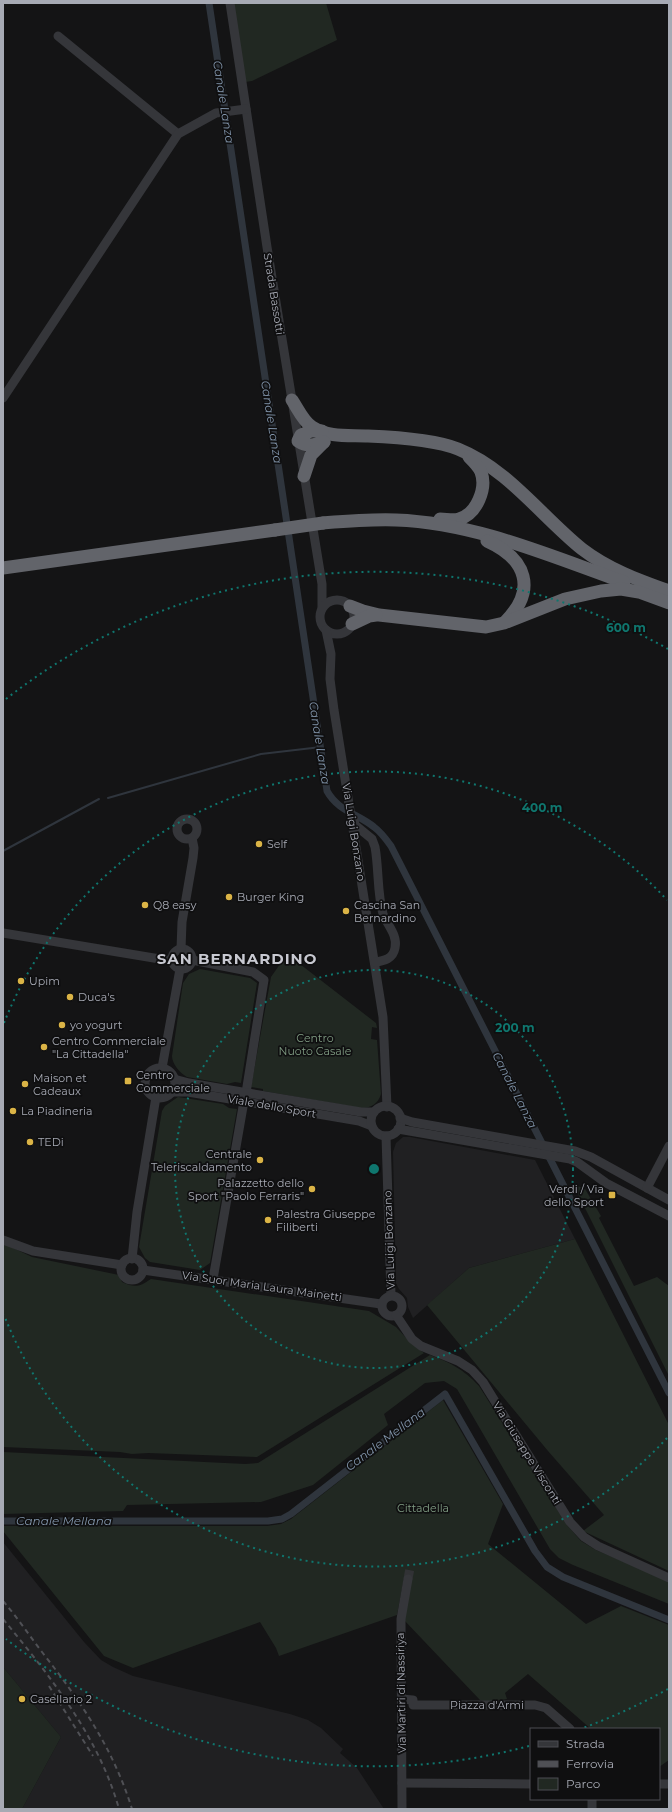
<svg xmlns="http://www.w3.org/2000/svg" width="672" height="1812" viewBox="0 0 672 1812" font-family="Montserrat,sans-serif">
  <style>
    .built { fill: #202022 }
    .green { fill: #212822 }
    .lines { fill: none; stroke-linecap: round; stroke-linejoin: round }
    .stream { stroke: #2f353d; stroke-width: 2 }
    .canal { stroke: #2f353d; stroke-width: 7 }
    .minor-tunnel { stroke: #313235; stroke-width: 9; stroke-dasharray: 9 4.5; stroke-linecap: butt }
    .minor { stroke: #35363a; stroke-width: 9 }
    .highway { stroke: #62646a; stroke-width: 13 }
    .rail { stroke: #4f5055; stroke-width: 2; stroke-dasharray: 5 4; stroke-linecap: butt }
    .highway-bridge { stroke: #62646a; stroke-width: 13 }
    .ring { fill: none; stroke: #0f766e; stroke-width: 2; stroke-dasharray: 2 4 }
    .poi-dot { fill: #dbb446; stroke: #0f0f10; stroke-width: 1.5 }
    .labels { text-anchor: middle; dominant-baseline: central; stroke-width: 3.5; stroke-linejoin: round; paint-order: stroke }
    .street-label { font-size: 11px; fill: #a7aab4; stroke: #0f0f10 }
    .poi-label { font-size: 11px; fill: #a7aab4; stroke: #0f0f10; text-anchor: start }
    .park-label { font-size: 11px; fill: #819d84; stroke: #0f0f10 }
    .water-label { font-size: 12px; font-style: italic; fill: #8295ab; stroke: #0f0f10 }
    .district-label { font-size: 15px; font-weight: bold; letter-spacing: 1px; fill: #c8c9d1; stroke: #0f0f10 }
    .centre { fill: #0f766e; stroke: #0f0f10; stroke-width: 2 }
    .ring-label { font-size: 12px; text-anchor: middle; font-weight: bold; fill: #0f766e; stroke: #0f0f10; stroke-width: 3.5; stroke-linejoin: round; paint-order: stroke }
  </style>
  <rect width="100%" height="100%" fill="#141415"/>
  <g class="built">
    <path d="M403 1137H410L535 1160 575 1239 469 1268 413 1318 408 1307 407 1298 399 1289 396 1283 393 1152 396 1143Z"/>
    <path d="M3 1542 84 1642 101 1660 113 1667 133 1676 290 1714 308 1720 321 1728 343 1749 340 1753 357 1768 384 1809H22L61 1737 3 1667Z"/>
  </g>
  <g class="green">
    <path d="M233 3H326L337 40 252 81 245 82Z"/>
    <path d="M287 954 376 1023 377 1028 372 1027 371 1039 377 1040 381 1094C378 1104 371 1108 361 1108L263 1091V1089L251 1087 271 977Z"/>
    <path d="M200 969 250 978 257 983 241 1083 235 1082 227 1084 187 1077C180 1073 172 1064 172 1056L183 983 189 974Z"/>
    <path d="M178 1097 223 1104 229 1108 237 1109 210 1263 200 1270 150 1262 145 1258 139 1247 162 1111 165 1106Z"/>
    <path d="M573 1184 585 1189 601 1216 599 1218 634 1286 657 1277 669 1286V1376Z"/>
    <path d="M575 1239 669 1425V1571L583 1531 604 1515 548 1451 427 1305 469 1268Z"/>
    <path d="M3 1243 32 1257 119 1275 122 1282C135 1288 139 1287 151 1279L369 1311 396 1327 411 1343 424 1353 257 1457 148 1453 132 1454 120 1452 3 1447Z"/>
    <path d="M430 1355C451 1363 463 1369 479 1386L567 1525 581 1541 596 1550 669 1581V1604L573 1565 559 1558 550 1549 457 1389 444 1381 425 1383 384 1414 388 1425 313 1485 261 1502 127 1505 123 1511 3 1514V1452L245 1464 258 1463Z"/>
    <path d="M443 1400 503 1504 488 1544 586 1624 621 1606 669 1625V1760L659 1767V1729H591L528 1674 505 1693 507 1699 488 1702 480 1700 404 1620V1578L397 1615 279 1656 276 1648 260 1622 133 1668 104 1656 3 1531V1526H267L281 1524 291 1519Z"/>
    <path d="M3 1667 61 1737 22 1809H3Z"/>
  </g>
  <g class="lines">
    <g class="stream">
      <path d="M108 798 261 754 321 747"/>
      <path d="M3 851 99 799"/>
    </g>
    <g class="canal">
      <path d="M209 3 327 791C338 811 358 814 374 827 381 832 386 839 391 846L669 1393"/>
      <path d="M3 1521H268L282 1519 291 1514 445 1394 535 1551 547 1567 563 1577 669 1620"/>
    </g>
    <path class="minor-tunnel" d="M408 1579 410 1568"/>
    <g class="minor">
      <path d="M230 3 267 247 322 584V608"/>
      <path d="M58 36 178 134"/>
      <path d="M3 398 178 134 216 113 246 109"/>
      <circle cx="337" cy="617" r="17"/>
      <path d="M326 630 331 654 330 679 334 710 383 1017 387 1107"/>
      <circle cx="187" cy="829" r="10"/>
      <path d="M354 819 355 825 372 839 375 847C379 869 377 893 383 914 387 925 398 935 395 948 393 959 384 961 375 962"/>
      <path d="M3 933 172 961"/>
      <circle cx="182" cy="959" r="10"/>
      <path d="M181 949 182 922 193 858 194 848 192 838"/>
      <path d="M192 960 253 972 264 980 246 1093"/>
      <path d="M162 1068 180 969"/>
      <circle cx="160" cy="1083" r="15"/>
      <path d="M174 1079 189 1083 361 1112H374"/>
      <path d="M172 1092H188L359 1121 372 1126"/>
      <circle cx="386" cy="1121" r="15"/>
      <path d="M400 1118 412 1122 575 1151 591 1157 669 1200"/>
      <path d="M398 1129 570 1159 577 1162 606 1183 669 1216"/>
      <path d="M386 1136 391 1295"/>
      <path d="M647 1188 669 1146"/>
      <path d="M3 1240 33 1251 122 1265"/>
      <circle cx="132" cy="1269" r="11"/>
      <path d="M132 1259 137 1212 156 1097"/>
      <path d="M143 1270 381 1304"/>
      <path d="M213 1279 244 1101"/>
      <circle cx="392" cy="1306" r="10"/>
      <path d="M396 1315 412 1339 421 1346 458 1361 472 1370 483 1382 570 1522 584 1537 598 1546 669 1578"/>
      <path d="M401 1699 413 1700V1705H535L546 1708 570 1729"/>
      <path d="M402 1783 531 1784"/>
      <path d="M659 1784H669"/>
      <path d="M402 1809 401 1619 408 1579"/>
      <path d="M592 1809V1799"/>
    </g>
    <g class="highway">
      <path d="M292 400C298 409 303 421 312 427 329 438 349 435 368 436 392 437 436 440 458 449 508 469 541 516 582 549 608 569 638 580 669 591"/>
      <path d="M322 431H311L301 435 298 441C307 447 314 445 324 442"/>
      <path d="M304 476 311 455 324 442"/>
      <path d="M440 519C446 519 454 521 459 519 477 514 487 488 481 472 479 467 473 461 469 457"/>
      <path d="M323 523C348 521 372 519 396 520 476 523 550 556 624 582"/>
      <path d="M487 541C527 559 537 590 505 622"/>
      <path d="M3 568 275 530"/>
      <path d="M350 606 363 611 379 615 486 627 504 623 565 599 601 591 621 589 639 592 669 603"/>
      <path d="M352 624 369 616 376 615"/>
    </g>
    <g class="rail">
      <path d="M3 1601C17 1617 29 1635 42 1652 81 1702 113 1748 132 1809"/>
      <path d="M3 1619C50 1676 99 1737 119 1809"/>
      <path d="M49 1686 93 1756"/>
    </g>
    <path class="highway-bridge" d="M275 530 323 523"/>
  </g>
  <g class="ring">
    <circle cx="374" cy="1169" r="199"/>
    <path d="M667 1438A398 398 0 0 1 4 1315M4 1023A398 398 0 0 1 667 900"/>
    <path d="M668 1689A597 597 0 0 1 583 1728M529 1746A597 597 0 0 1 6 1639M6 699A597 597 0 0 1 668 649"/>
  </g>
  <g class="poi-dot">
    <circle cx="259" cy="844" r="4"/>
    <circle cx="229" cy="897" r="4"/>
    <circle cx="145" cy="905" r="4"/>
    <circle cx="346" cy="911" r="4"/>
    <circle cx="21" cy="981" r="4"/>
    <circle cx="70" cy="997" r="4"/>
    <circle cx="62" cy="1025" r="4"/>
    <circle cx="44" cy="1047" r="4"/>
    <rect x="124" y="1077" width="8" height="8" rx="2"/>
    <circle cx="25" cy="1084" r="4"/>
    <circle cx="13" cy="1111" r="4"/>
    <circle cx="30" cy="1142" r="4"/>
    <circle cx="260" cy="1160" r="4"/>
    <circle cx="312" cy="1189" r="4"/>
    <rect x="608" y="1191" width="8" height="8" rx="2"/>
    <circle cx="268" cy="1220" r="4"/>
    <circle cx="22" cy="1699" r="4"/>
  </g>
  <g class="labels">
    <g class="street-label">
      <text transform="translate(274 294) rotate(81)">Strada Bassotti</text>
      <text transform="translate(354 832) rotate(81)">Via Luigi Bonzano</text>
      <text transform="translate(272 1106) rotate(10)">Viale dello Sport</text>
      <text transform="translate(389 1240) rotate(-92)">Via Luigi Bonzano</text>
      <text transform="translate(262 1286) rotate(8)">Via Suor Maria Laura Mainetti</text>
      <text transform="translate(527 1453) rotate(58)">Via Giuseppe Visconti</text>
      <text transform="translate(401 1693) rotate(-91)">Via Martiri di Nassiriya</text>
      <text x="487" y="1705">Piazza d'Armi</text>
    </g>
    <g class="poi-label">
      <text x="267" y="844">Self</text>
      <text x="237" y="897">Burger King</text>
      <text x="153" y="905">Q8 easy</text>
      <text x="354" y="905">Cascina San<tspan x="354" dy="13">Bernardino</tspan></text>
      <text x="29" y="981">Upim</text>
      <text x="78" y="997">Duca's</text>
      <text x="70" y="1025">yo yogurt</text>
      <text x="52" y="1041">Centro Commerciale<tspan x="52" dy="13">"La Cittadella"</tspan></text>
      <text x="136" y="1075">Centro<tspan x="136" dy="13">Commerciale</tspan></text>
      <text x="33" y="1078">Maison et<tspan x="33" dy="13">Cadeaux</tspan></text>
      <text x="21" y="1111">La Piadineria</text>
      <text x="38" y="1142">TEDi</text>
      <text x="252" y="1154" text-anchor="end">Centrale<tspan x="252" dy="13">Teleriscaldamento</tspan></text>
      <text x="304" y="1183" text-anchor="end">Palazzetto dello<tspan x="304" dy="13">Sport "Paolo Ferraris"</tspan></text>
      <text x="604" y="1189" text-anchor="end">Verdi / Via<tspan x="604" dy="13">dello Sport</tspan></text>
      <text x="276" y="1214">Palestra Giuseppe<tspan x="276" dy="13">Filiberti</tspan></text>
      <text x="30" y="1699">Casellario 2</text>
    </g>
    <g class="park-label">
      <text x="315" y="1038">Centro<tspan x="315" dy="13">Nuoto Casale</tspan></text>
      <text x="423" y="1508">Cittadella</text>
    </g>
    <g class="water-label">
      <text transform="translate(224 102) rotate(81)">Canale Lanza</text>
      <text transform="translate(272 422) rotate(81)">Canale Lanza</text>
      <text transform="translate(320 743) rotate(81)">Canale Lanza</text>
      <text transform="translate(515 1090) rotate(63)">Canale Lanza</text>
      <text transform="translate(385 1439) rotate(-37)">Canale Mellana</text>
      <text x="64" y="1520">Canale Mellana</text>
    </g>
    <g class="district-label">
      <text x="237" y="958">SAN BERNARDINO</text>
    </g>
  </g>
  <circle cx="374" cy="1169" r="6" class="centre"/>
  <g class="ring-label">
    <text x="626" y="632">600 m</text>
    <text x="542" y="812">400 m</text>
    <text x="515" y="1032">200 m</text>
  </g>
  <rect width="672" height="1812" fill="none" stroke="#a7aab4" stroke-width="8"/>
  <rect x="530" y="1728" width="130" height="72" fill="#0f0f10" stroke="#4c4d52"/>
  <rect x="538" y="1741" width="20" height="6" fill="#35363a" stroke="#4c4d52"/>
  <text x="566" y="1748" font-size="12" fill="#a7aab4">Strada</text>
  <rect x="538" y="1761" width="20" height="6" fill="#4f5055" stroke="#4c4d52"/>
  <text x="566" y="1768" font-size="12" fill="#a7aab4">Ferrovia</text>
  <rect x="538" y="1778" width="20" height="12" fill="#212822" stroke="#4c4d52"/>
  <text x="566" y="1788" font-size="12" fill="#a7aab4">Parco</text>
</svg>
